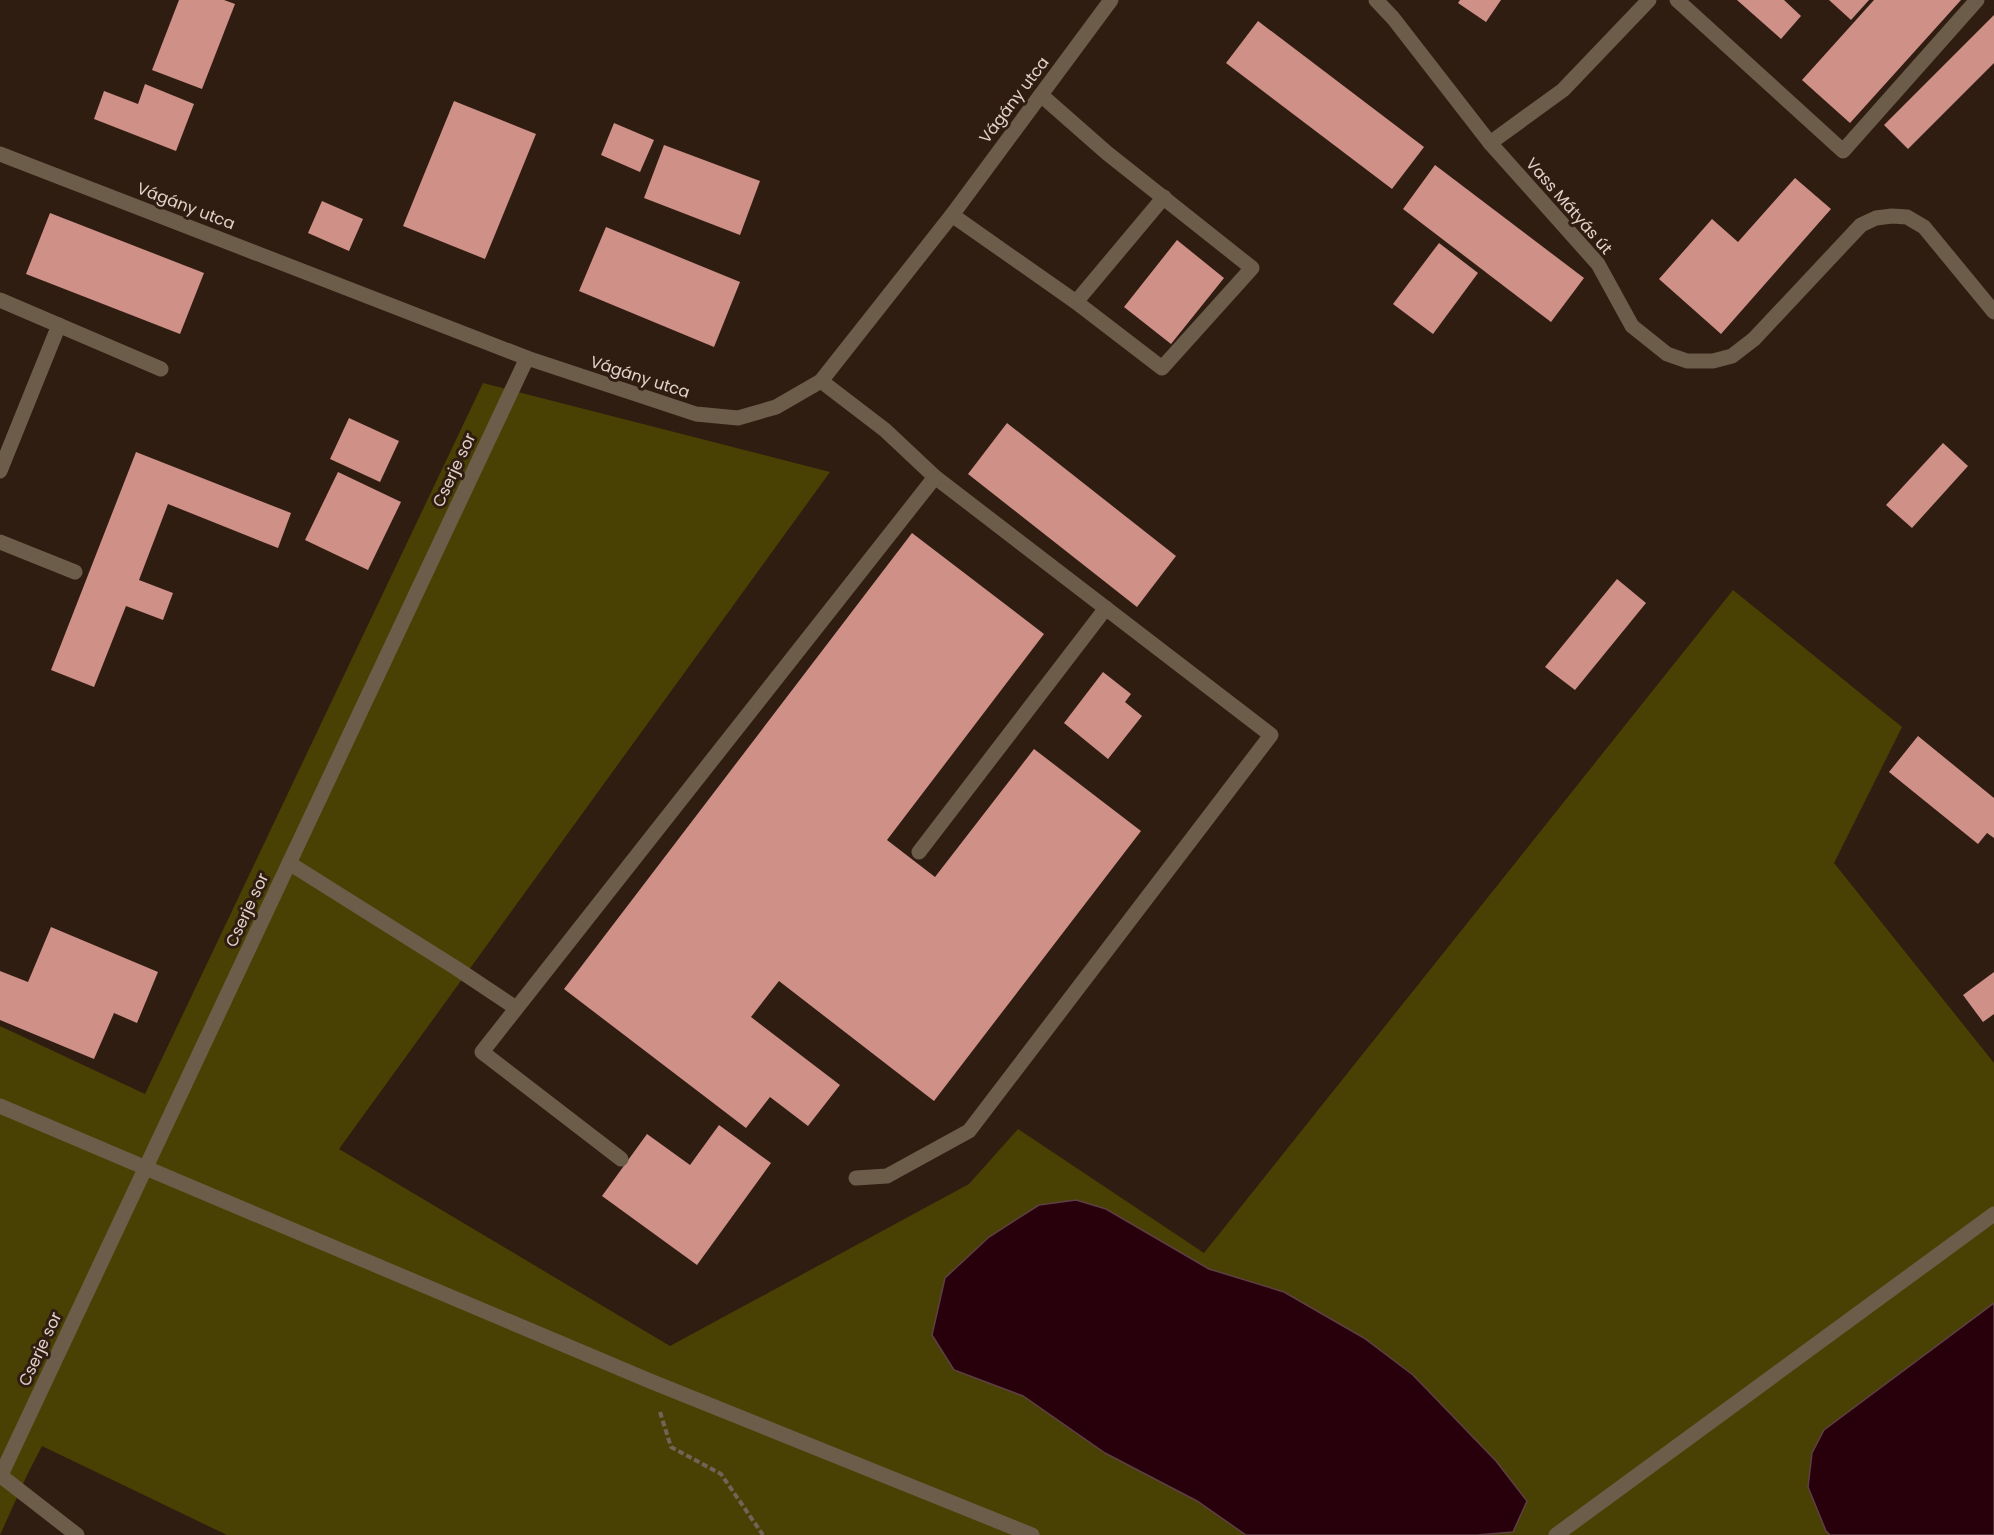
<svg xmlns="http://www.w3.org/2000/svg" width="1994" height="1535" viewBox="0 0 1994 1535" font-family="Poppins,sans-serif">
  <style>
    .green { fill: #494103 }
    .water { fill: #27000b; stroke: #5e3f45; stroke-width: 1.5 }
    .building { fill: #cf9088 }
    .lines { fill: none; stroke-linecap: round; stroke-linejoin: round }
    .path { stroke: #736257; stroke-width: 4; stroke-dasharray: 6 3; stroke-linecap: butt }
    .service { stroke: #6b5d4a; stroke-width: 15 }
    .minor { stroke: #6b5d4a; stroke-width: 15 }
    .labels { text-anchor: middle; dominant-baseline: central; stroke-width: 6; stroke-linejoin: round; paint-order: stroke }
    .street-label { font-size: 16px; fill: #e0d3cb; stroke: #301d11 }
  </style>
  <rect width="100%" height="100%" fill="#301d11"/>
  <path class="green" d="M483 383 830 472 339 1149 670 1346 969 1184 1018 1129 1204 1253 1733 590 1902 727 1834 863 1994 1063V1303L1824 1430 1826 1531 1830 1535H1477L1527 1501 1496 1461 1413 1375 1364 1338 1284 1292 1209 1269 1106 1209 1076 1200 1039 1205 989 1237 955 1370 1023 1396 1105 1453 1197 1501 1246 1535H227L42 1446 28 1473 0 1535V1026L145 1094Z"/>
  <g class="water">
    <path d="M1076 1200 1106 1209 1209 1269 1284 1292 1364 1338 1413 1375 1496 1461 1527 1501 1513 1532 1477 1535H1246L1197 1501 1105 1453 1023 1396 954 1370 932 1335 945 1278 989 1237 1039 1205Z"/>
    <path d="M1994 1303V1535H1830L1826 1531 1808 1487 1812 1453 1824 1430Z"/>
  </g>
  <g class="building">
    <path d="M179 0H224L235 4 202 89 152 70Z"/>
    <path d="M1460 0H1501L1486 22 1458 3Z"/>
    <path d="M1737 0H1784L1801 16 1781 39Z"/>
    <path d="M1829 0H1869L1851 20Z"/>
    <path d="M1874 0H1961L1850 123 1802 80Z"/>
    <path d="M1994 15V63L1908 149 1884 125Z"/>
    <path d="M1258 21 1424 147 1392 189 1226 63Z"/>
    <path d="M145 84 194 104 176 151 94 119 104 91 138 104Z"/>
    <path d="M454 101 536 134 485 259 403 226Z"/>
    <path d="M614 123 654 140 640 172 601 155Z"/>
    <path d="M664 145 760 181 740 235 644 198Z"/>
    <path d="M1435 165 1584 278 1551 322 1403 209Z"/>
    <path d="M1795 178 1831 209 1721 334 1659 279 1712 219 1738 242Z"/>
    <path d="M322 201 363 219 349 251 308 233Z"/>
    <path d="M50 213 204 273 180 334 26 274Z"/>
    <path d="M606 227 740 282 714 347 579 291Z"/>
    <path d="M1177 240 1224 278 1171 344 1124 307Z"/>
    <path d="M1439 243 1478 273 1433 334 1393 304Z"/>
    <path d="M349 418 399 441 380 482 330 459Z"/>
    <path d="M1007 423 1176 556 1137 607 968 474Z"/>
    <path d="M1943 443 1968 466 1912 528 1886 505Z"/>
    <path d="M136 452 291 513 278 548 168 504 139 580 173 593 163 620 126 606 94 687 51 670Z"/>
    <path d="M338 472 401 502 368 570 305 540Z"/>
    <path d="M912 533 1044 634 887 840 935 877 1034 749 1141 831 934 1101 779 981 751 1017 840 1085 808 1126 770 1097 746 1128 564 989Z"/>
    <path d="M1617 579 1646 603 1575 690 1545 667Z"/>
    <path d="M1103 672 1131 694 1125 702 1142 716 1108 759 1064 723Z"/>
    <path d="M1918 736 1994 798V838L1987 833 1978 844 1889 772Z"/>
    <path d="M51 927 158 972 137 1023 114 1013 94 1059 0 1020V971L28 982Z"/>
    <path d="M1994 972V1014L1983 1022 1963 995Z"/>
    <path d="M719 1125 771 1163 697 1265 602 1196 647 1134 690 1165Z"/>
  </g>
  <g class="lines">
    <path class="path" d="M660 1412 671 1447 721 1474 763 1535"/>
    <g class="service">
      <path d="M1677 0 1843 151 1977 0"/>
      <path d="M1490 143 1563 90 1649 0"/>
      <path d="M952 215 1076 302 1162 368 1252 268 1107 153 1041 95"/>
      <path d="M0 300 161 369"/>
      <path d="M1076 302 1164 197"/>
      <path d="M821 381 885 430 935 477 1271 735 969 1131 887 1176 856 1178"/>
      <path d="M0 471 59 325"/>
      <path d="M0 542 75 572"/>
      <path d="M919 852 1106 608"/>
      <path d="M289 863 456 968 516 1008"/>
      <path d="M621 1159 482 1052 935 477"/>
      <path d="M146 1168 650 1381 1032 1535"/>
      <path d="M1 1476 77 1535"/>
      <path d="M1556 1535 1994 1214"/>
    </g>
    <g class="minor">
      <path d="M1376 0 1393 18 1490 143 1598 264 1632 326 1667 354 1687 361H1713L1732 356 1754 339 1861 225 1876 218 1892 216 1907 217 1924 227 1994 312"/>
      <path d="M0 154 527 358 696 414 738 418 776 407 821 381 952 215 1111 0"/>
      <path d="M0 1106 146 1168"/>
      <path d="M0 1477 527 358"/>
    </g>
  </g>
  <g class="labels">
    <g class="street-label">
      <text transform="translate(1014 100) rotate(-53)">Vágány utca</text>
      <text transform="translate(186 206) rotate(21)">Vágány utca</text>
      <text transform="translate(1569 206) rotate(49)">Vass Mátyás út</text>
      <text transform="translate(640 377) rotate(18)">Vágány utca</text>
      <text transform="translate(454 470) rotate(-65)">Cserje sor</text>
      <text transform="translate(247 910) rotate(-65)">Cserje sor</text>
      <text transform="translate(40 1349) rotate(-65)">Cserje sor</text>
    </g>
  </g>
</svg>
